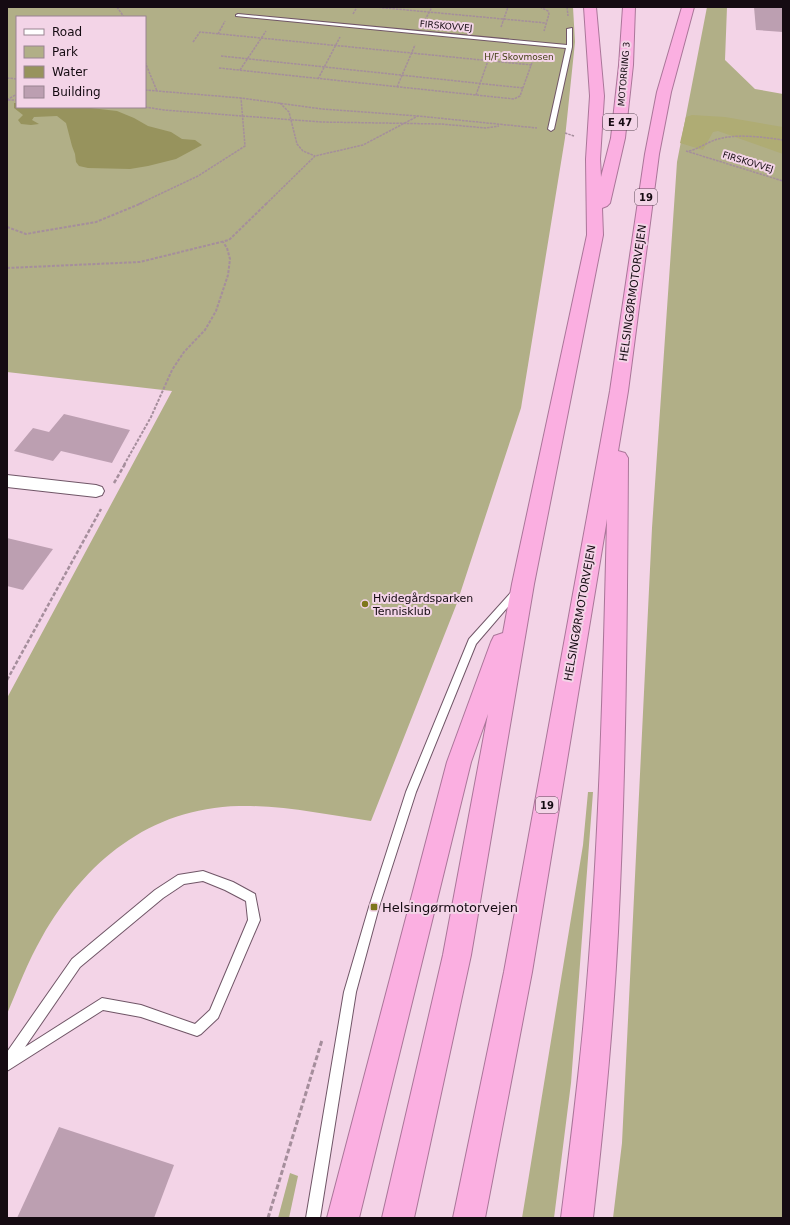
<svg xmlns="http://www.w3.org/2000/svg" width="790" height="1225" viewBox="0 0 790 1225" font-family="'DejaVu Sans',sans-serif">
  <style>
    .green { fill: #b1af87; fill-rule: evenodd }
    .forest { fill: #afac74 }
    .water { fill: #97935d }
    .building { fill: #bc9fb1 }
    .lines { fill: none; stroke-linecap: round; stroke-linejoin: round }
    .service-casing { stroke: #705667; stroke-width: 2 }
    .minor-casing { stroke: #705667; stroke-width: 2 }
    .motorway-casing { stroke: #aa7699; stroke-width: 2 }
    .path-far3 { stroke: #a58e9c; stroke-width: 1.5; stroke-dasharray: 2.5 1; stroke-linecap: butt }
    .path-far2 { stroke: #a58e9c; stroke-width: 2; stroke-dasharray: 3 1.5; stroke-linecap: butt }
    .path-far1 { stroke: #a58e9c; stroke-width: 2.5; stroke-dasharray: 4 2; stroke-linecap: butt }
    .path { stroke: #a58e9c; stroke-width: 3; stroke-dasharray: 5 2.5; stroke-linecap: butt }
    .service { fill: #fff; fill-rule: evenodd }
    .minor { fill: #fff; fill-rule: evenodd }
    .motorway { fill: #fbafe1; fill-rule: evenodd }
    .poi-dot { fill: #7e771c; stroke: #f3d4e7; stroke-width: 1.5 }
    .labels { text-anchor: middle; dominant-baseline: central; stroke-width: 4; stroke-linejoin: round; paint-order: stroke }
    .far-street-label { font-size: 9px; fill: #150b12; stroke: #f3d4e7 }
    .far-park-label { font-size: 9px; fill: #434014; stroke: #f3d4e7 }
    .shield { fill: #f3d4e7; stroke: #584752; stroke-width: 1 }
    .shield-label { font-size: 10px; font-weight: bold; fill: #150b12 }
    .street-label { font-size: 11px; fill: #150b12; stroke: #f3d4e7 }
    .poi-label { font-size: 11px; fill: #150b12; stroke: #f3d4e7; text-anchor: start }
    .near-poi-label { font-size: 13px; fill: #150b12; stroke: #f3d4e7; text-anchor: start }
  </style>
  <rect width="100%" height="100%" fill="#f3d4e7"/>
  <g class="green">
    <path d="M7 7H573L575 42 565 138 521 408 457 603 371 821C328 815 283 805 239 806 149 808 85 862 42 937 28 961 18 988 7 1014V698L172 391 7 372ZM17 17H145V107H17Z"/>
    <path d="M707 7H727L725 60 755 89 783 94V1218H613L622 1143 652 528 677 162Z"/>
    <path d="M588 792H593L571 1083 554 1218H522L583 845Z"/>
    <path d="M290 1173 298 1176 289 1218H278Z"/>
  </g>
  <path class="forest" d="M692 115 725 117 783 127V154L718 131 713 132 703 150 680 143 686 117Z"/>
  <path class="water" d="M14 103H17V107H82L117 111 134 118 148 126 171 132 182 139 195 140 202 145 176 159 148 166 130 169 88 168 79 166 76 162 75 154 72 146 66 123 57 116 34 117 32 120 39 124 31 125 21 124 18 120 23 115 14 108Z"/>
  <g class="building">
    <path d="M754 7H783V32L756 30Z"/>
    <path d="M64 414 130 430 112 463 61 451 53 461 14 451 33 428 49 432Z"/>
    <path d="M7 538 53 549 23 590 7 586Z"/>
    <path d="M59 1127 174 1165 154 1218H17Z"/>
  </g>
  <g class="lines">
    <g class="service-casing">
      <g id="service">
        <path d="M238 14 567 45V29L572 28V47L554 129 551 131 548 129 566 48 236 16V15Z"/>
        <path d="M517 588 520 589 521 591 520 593 476 644 416 792 379 907 356 992 320 1218H306L344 992 369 907 406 792 469 639 514 589Z"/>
        <path d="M203 871 233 882 255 894 260 920 218 1018 201 1034 197 1036 141 1017 103 1010 7 1071V1052L72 959 155 890 178 875ZM203 881 225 890 246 901 248 920 210 1010 195 1024 141 1005 102 998 25 1047 80 967 163 898 184 884Z"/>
      </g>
    </g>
    <g class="minor-casing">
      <path id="minor" d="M7 475 96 485 102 487 104 491 102 495 96 497 7 487Z"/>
    </g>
    <g class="motorway-casing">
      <g id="motorway">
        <path d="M584 7H596L604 96 600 159 601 177 611 138 619 65 623 7H635L633 65 625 138 610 203 607 206 602 208 603 235 534 584 471 955 414 1218H382L443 955 488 714 471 762 359 1218H327L447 762 491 642 494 636 503 633 512 584 587 235 586 159 590 96Z"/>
        <path d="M682 7H694L671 92 659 154 628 391 618 451 625 453 628 458C627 616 626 774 618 932 613 1028 604 1123 593 1218H561C569 1155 577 1092 583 1029 599 860 603 689 607 519L532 972 485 1218H453L504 972 610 391 645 154 657 92Z"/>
      </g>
    </g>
    <g class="path-far3">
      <path d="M117 7 124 17"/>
      <path d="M375 7 546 23"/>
      <path d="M540 7 548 11 549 14 544 31"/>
      <path d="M567 7 568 16"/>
      <path d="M353 14 357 7"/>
      <path d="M425 20 432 7"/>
      <path d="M501 27 508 7"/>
      <path d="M218 34 225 21"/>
      <path d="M193 42 200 32 532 65"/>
      <path d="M221 56 523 88"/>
      <path d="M145 62 157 91"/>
      <path d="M219 68 514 99 520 96 534 57"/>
      <path d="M240 70 266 31"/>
      <path d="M7 78 17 79"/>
      <path d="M318 79 340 37"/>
      <path d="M397 87 415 45"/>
      <path d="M145 90 241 98 322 109 418 116 537 128"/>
      <path d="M476 95 491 52"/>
      <path d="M7 100 17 94"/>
      <path d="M8 100H17"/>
      <path d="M280 103 289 112 297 144 303 151 315 156"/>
      <path d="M145 107 164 110 321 122 441 124 486 128 499 126"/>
      <path d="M565 133 574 136"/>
      <path d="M686 151 783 181"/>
      <path d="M689 151C698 149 706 143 715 140 736 133 761 137 783 140"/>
      <path d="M139 204 198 176 245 146 241 98"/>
      <path d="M266 204 315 156 363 145 418 116"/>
    </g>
    <g class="path-far2">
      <path d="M7 227 26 234 96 222 142 203"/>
      <path d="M7 268 140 262 229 240 267 203"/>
      <path d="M124 465 151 417 172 370 184 352 205 330 216 311 228 275 230 259 227 248 223 242"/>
    </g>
    <g class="path-far1">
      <path d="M114 483 125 464"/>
      <path d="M7 680 101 509"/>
    </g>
    <path class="path" d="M268 1218 322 1040"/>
    <use href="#service" class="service"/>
    <use href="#minor" class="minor"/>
    <use href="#motorway" class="motorway"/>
  </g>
  <g class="poi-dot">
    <circle cx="365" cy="604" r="4"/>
    <rect x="370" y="903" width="8" height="8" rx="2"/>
  </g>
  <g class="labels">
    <g class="far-street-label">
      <text transform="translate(446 26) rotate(5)">FIRSKOVVEJ</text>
      <text transform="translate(624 74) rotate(-85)">MOTORRING 3</text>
      <text transform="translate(748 162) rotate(17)">FIRSKOVVEJ</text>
    </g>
    <g class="far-park-label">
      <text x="519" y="57">H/F Skovmosen</text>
    </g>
    <g class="shield">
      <rect x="603" y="114" width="34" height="16" rx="3"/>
      <rect x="635" y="189" width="22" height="16" rx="3"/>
      <rect x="536" y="797" width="22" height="16" rx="3"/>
    </g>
    <g class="shield-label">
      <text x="620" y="122">E 47</text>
      <text x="646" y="197">19</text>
      <text x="547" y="805">19</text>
    </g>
    <g class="street-label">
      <text transform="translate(633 293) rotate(-82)">HELSINGØRMOTORVEJEN</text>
      <text transform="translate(580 613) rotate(-80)">HELSINGØRMOTORVEJEN</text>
    </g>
    <g class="poi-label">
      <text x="373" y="598">Hvidegårdsparken<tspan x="373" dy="13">Tennisklub</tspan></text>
    </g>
    <g class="near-poi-label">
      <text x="382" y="907">Helsingørmotorvejen</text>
    </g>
  </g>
  <rect width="790" height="1225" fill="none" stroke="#150b12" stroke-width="16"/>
  <rect x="16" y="16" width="130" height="92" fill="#f3d4e7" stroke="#9a8492"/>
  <rect x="24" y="29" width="20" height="6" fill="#ffffff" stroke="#9a8492"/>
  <text x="52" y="36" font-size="12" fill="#150b12">Road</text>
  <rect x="24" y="46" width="20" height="12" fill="#b1af87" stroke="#9a8492"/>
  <text x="52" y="56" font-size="12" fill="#150b12">Park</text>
  <rect x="24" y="66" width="20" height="12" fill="#97935d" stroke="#9a8492"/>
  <text x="52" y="76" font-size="12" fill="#150b12">Water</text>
  <rect x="24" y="86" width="20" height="12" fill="#bc9fb1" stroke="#9a8492"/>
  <text x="52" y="96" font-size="12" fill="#150b12">Building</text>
</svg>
